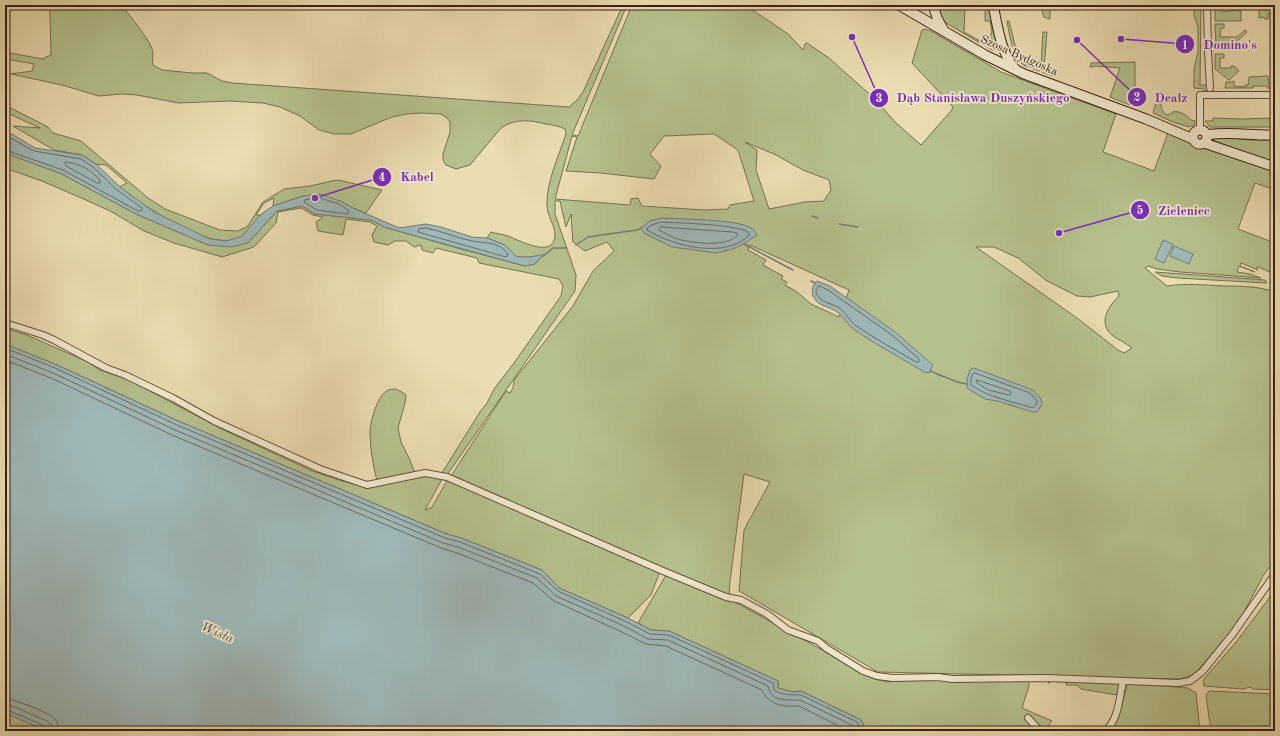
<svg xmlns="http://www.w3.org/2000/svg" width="1280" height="736" viewBox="0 0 1280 736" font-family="'Old Standard TT',serif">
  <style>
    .green { fill: #b5c18d; stroke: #777150; fill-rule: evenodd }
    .water { fill: #9eb8b8; stroke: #767c76 }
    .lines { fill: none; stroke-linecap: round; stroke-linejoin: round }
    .shore { stroke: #6c6c66; stroke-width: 1 }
    .stream { stroke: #767c76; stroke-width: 1.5 }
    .street-casing { stroke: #65503b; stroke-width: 8 }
    .secondary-casing { stroke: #392114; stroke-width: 11 }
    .street { stroke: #f1e9cc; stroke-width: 6 }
    .secondary { stroke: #f1e9cc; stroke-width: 9 }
    .labels { text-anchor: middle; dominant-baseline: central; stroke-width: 3.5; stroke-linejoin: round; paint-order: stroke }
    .street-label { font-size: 12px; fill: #392114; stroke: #f1e9cc }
    .water-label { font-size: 13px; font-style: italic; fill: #574e45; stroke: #f1e9cc }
    .leader { fill: none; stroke: #7b2cbf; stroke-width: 1.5 }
    .callout-dot { fill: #7b2cbf; stroke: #f1e9cc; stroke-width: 1.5 }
    .mark-label { font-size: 12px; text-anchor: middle; font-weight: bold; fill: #fff }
    .callout-label { font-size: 13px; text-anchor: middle; font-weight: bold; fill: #7b2cbf; stroke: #f1e9cc; stroke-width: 3.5; stroke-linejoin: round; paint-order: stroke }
  </style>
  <rect width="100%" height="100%" fill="#eaddb1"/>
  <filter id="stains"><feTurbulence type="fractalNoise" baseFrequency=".005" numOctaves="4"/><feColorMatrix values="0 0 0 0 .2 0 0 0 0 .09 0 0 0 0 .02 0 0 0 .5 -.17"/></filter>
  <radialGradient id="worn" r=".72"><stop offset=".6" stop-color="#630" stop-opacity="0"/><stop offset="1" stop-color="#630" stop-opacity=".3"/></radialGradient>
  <g class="green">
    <path d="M49 5C73 10 97 8 122 5 129 16 152 41 153 53 153 58 152 59 153 65L162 70 192 73H207L222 81 232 83 569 107 577 100 583 92 622 7 618 5H627L572 135 578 136 632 5H740L754 11 788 34 803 50 805 44 807 43 829 58 874 98 895 122 921 145 951 111 953 107 912 63 922 30 925 29 931 31 1001 72 1116 114 1103 152 1154 171 1168 133 1190 141 1197 146 1205 147 1275 171V190L1255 183 1238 229 1275 243V280L1273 279 1274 276 1272 273 1258 267 1256 268 1258 270 1241 263 1240 266 1255 272 1239 266 1237 272 1250 274 1261 278 1180 272 1157 269 1148 266 1145 268 1167 286C1185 283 1204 285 1223 286 1240 286 1258 286 1275 292V559L1263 576 1242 616 1227 636 1194 675 1180 679 878 672 739 591 744 530 770 482 744 474 730 581 729 597 451 476 506 391 510 393 513 388 514 380 573 306 593 271 614 251 607 242 585 251 573 242 571 214 566 227 560 201H555V214L576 275 575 291 447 475 440 476 441 481 425 510 432 507 448 479 515 508V510L658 572 659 574 651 595 628 618 559 588 542 570 461 538 447 534 178 421 57 365 5 344V328L29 336 86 361 100 370 127 379 222 429 312 471 342 481 362 486 378 484C373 467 370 448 370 431 370 424 373 416 375 409 381 394 389 381 406 395L405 403 398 428 401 442 409 458 415 473 440 476 480 412 487 403 494 389 514 363 561 296 563 286 559 279 479 263 477 258 436 248 433 253 422 250 421 245 414 247 406 241H395L388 245 374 242 372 235 377 226 370 222 346 219 343 235 318 231 316 222 323 217 313 215 301 208 278 212 276 223 254 247 222 257 174 243 144 231 112 212 86 200 42 181 5 168V153L62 174 136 214 208 245 248 243 277 211 302 206 315 214 371 220 384 227 461 249 525 266 535 264 540 258 545 255 530 257H517L505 245 487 238 491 232C496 234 503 234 508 236 519 240 554 260 555 235 555 225 547 216 547 205 546 183 559 155 566 134L565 129C559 126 553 125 546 124 530 120 514 118 500 129L470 165 456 169 446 165 443 160V154L450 132V122L447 118 441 114 422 113 407 114 392 117 351 134H334L319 130 300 116 280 107 263 103 229 101 179 103 137 95 121 94 99 96 62 85 11 74 32 71 34 64 5 59V52L42 59 51 55 50 16ZM714 134 738 150 754 201 730 205 728 209 704 210 642 206 638 198 631 199 630 205 555 199 572 136 577 137 566 171 601 173 654 179 661 166 650 154 664 136ZM745 142 774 154 803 170 829 180 831 190 824 201 805 202 769 209 756 170 757 150ZM750 245 849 290 839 317 811 304 797 292 785 285 787 282 781 279 783 276 763 265 766 260 748 250ZM976 247H994L1018 258 1047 281 1077 296 1090 297 1118 291 1119 296C1108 307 1097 323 1113 336 1119 340 1126 343 1132 348L1124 353 1118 350 1077 318Z"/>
    <path d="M936 5H940L942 9 953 10V5H965L964 32 980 41V43L941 20Z"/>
    <path d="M987 5H990L999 45 996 50H992L985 45 986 42 990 44 994 43V42L988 41 992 32 990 21H985V10L988 8Z"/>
    <path d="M1040 5H1050V19L1044 17Z"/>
    <path d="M1194 5H1201L1200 85H1207L1208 88 1204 92 1203 89 1194 88V69L1198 52V27L1194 15Z"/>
    <path d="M1215 5H1222V12L1238 10V11H1241V21H1215Z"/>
    <path d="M1259 5H1271L1275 10V14H1268V19H1265L1264 17 1259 18Z"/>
    <path d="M1009 21 1015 45 1025 65 1029 64V61L1036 59 1038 65H1040L1039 60 1041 67 1043 32H1047L1044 68 1054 72 1053 76 1042 72 1041 69 1040 71C1034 69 1026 68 1022 64 1013 57 1009 33 1007 21Z"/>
    <path d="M1215 24H1224V28H1221L1220 37H1237L1245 30 1247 32 1235 43 1216 44Z"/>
    <path d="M1215 54H1224V58H1220V68H1231V66H1234L1239 71 1229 80 1215 69Z"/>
    <path d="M1135 62V99L1130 105 1110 97 1120 68 1094 66 1093 67H1090L1091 63Z"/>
    <path d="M1266 76H1268L1269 85H1272V88H1267V86H1254L1253 88H1225L1226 82H1232L1234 81V86L1245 87V85H1248L1249 77Z"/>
    <path d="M1161 100C1161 106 1161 112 1167 115 1170 114 1171 113 1173 112 1180 110 1187 116 1191 120L1195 121V124L1189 127 1173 122 1153 113 1156 102Z"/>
    <path d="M5 105 48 127 53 133 81 141 148 198 165 209 220 230 237 231 247 227 263 202 284 189 310 186 332 181 338 180 382 190 366 213 353 208 340 201 303 196 273 206 274 198 264 203 256 215H260C255 221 248 232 242 236 212 256 143 204 119 187L127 183 106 165 96 164 82 155 54 150 13 126 40 128 5 112Z"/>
    <path d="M1213 118 1241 119 1274 118 1275 127H1210L1205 121H1213Z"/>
    <path d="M1222 137 1249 140H1275V164L1210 139Z"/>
    <path d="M1155 272 1265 280 1267 282 1266 283 1177 278 1162 276Z"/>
    <path d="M666 575C687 582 708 593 729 601H733L875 679 887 682 908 680 1029 681V686L1022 708 1052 721 1045 730 1038 724 1034 731H903L891 726 889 731H866L861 720 801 691 793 692 778 688V681L669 631 651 630 638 623Z"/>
    <path d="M1275 590V690L1253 689 1250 687 1243 689 1204 686 1203 680 1237 641Z"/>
    <path d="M1050 680 1121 683 1117 695 1081 689 1077 685H1066V682L1051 681 1048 684Z"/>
    <path d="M1128 683 1188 688 1196 693 1200 731H1106L1116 723Z"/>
    <path d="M1209 691 1275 694V731H1211L1206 696Z"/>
    <path d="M5 713 48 731H5Z"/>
  </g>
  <g class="water">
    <path d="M5 130 35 148 82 155 96 164 120 187 154 212 210 239 227 241 242 236 260 215 273 206 303 196 320 194 340 201 353 208 399 228 426 224 441 227 472 237 487 238 505 245 517 257H530L546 254 540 258 535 264 525 266 416 236 384 227 371 220 315 214 302 206 277 211 248 243 231 247 208 245 136 214 62 174 5 153Z"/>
    <path d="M661 218C679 219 737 219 751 228 754 230 755 232 757 235L745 243 733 249 716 253 672 247 644 233 641 228 650 221Z"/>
    <path d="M1163 240 1173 244 1164 263 1155 259Z"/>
    <path d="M1174 246 1193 254 1189 264 1170 256Z"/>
    <path d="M817 281 830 286 895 332 933 365 929 373 924 372C900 357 874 344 852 328 847 323 843 316 837 312 831 307 818 306 814 298 811 293 812 285 817 281Z"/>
    <path d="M5 344 57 365 178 421 447 534 461 538 542 570 559 588 628 618 651 630 669 631 778 681V688L793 692 801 691 861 720 866 731H48L5 713Z"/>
    <path d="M974 368 1033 390 1041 399 1042 404 1037 412H1033L997 401 985 399 967 388V379L970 370Z"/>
  </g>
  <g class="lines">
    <g class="shore">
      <path d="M5 135 34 151 81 159 93 167 117 190 142 208V210L140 211H138L63 170 5 150"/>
      <path d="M67 162C83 165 89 169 100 180V183H97L66 166 65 163Z"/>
      <path d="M320 198 339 204 348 210 349 213 347 214 317 210 304 202 305 200Z"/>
      <path d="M661 222C675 223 744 224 750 234 727 260 673 246 647 230V228L652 225Z"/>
      <path d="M661 227 732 232 737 233 738 235C726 248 690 243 674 238 670 236 665 233 660 231L659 229Z"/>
      <path d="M426 228C442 231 456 238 472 241 484 243 502 242 508 255L506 257 418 232 419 229Z"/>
      <path d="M819 286 828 290 892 335 919 359V362H916C896 350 875 339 855 325 849 320 845 311 838 307 830 303 819 302 816 292Z"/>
      <path d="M5 348 55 368 177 425 445 538 460 542 540 574 558 591 627 622 650 634 669 635 773 683C774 685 773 687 774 689 776 695 795 695 801 695L857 722 862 731"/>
      <path d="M5 354 53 373 175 430 443 543 458 547 537 578 556 596 624 626 648 639 668 640 768 686C769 689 769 692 772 695 778 701 792 700 800 700L854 726 856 731"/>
      <path d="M5 360 51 378 172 435 441 548 457 553 533 583 554 601 622 632 646 644 666 646 762 690C769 705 783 707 799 706L849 731"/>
      <path d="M975 373 1030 393 1037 401V404L1033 408C1014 402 987 397 971 385V379L973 374Z"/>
      <path d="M977 380 1010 391 1011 394 1009 395 988 390 977 383Z"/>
      <path d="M5 698C13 699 50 713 55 719 58 723 59 727 59 731"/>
      <path d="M5 704 10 705 47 721 52 725 53 731"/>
      <path d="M5 709 45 726 48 728V731"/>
    </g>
    <g class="stream">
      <path d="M812 216 818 218"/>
      <path d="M839 224 858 227"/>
      <path d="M744 244 793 270"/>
      <path d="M576 245 588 237 637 230 641 228"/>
      <path d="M546 254 553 248H566"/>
      <path d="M811 281 815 283"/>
      <path d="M930 371 957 382 967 384"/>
    </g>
    <g class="street-casing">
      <g id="street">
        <path d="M1207 5 1208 52 1210 88"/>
        <path d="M1200 129V95H1275"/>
        <path d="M5 323 43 335 54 340 106 368 125 375 173 398 214 421 320 469 367 485 425 473 447 477 663 571 726 597 741 600 767 614 788 630 818 641 826 648 863 671 877 676 893 678 938 677 952 679 1047 678 1178 683 1190 681 1202 672 1232 635 1275 574"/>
        <path d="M1028 718 1040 731"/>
        <path d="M1105 731C1119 719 1119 699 1123 681"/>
      </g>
    </g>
    <g class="secondary-casing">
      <g id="secondary">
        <path d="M899 5 985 55 1024 74 1146 119 1193 139"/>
        <path d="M933 5 937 18 944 31"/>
        <path d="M993 5C998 27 1000 51 1015 69"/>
        <circle cx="1200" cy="137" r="7"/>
        <path d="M1207 135C1230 131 1252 136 1275 135"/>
        <path d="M1204 143 1275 167"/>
      </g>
    </g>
    <use href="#street" class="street"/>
    <use href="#secondary" class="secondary"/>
  </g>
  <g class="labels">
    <g class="street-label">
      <text transform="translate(1019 56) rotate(24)">Szosa Bydgoska</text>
    </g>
    <g class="water-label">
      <text transform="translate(217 633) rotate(23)">Wisła</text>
    </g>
  </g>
  <path class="leader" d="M1121 39L1185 44M1077 40L1137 97M852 37L879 98M315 198L382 177M1059 233L1140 210"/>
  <g class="callout-dot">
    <circle cx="1121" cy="39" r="4"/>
    <circle cx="1077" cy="40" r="4"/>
    <circle cx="852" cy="37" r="4"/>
    <circle cx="315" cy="198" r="4"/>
    <circle cx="1059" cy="233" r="4"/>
    <circle cx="1185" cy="44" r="10"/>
    <circle cx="1137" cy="97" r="10"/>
    <circle cx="879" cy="98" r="10"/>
    <circle cx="382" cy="177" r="10"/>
    <circle cx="1140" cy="210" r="10"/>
  </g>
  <g class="mark-label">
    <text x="1185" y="49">1</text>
    <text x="1137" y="101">2</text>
    <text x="879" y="102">3</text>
    <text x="382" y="181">4</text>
    <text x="1140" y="214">5</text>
  </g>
  <g class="callout-label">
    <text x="1230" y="49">Domino's</text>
    <text x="1171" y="102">Dealz</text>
    <text x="983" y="102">Dąb Stanisława Duszyńskiego</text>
    <text x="417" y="181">Kabel</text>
    <text x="1184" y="215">Zieleniec</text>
  </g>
  <rect width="1280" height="736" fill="none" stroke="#eaddb1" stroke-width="20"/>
  <rect x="6" y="6" width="1268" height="724" fill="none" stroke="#392114" stroke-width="2"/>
  <rect x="10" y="10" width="1260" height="716" fill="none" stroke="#392114"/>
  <rect width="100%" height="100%" filter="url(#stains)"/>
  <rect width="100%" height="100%" fill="url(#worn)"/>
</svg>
